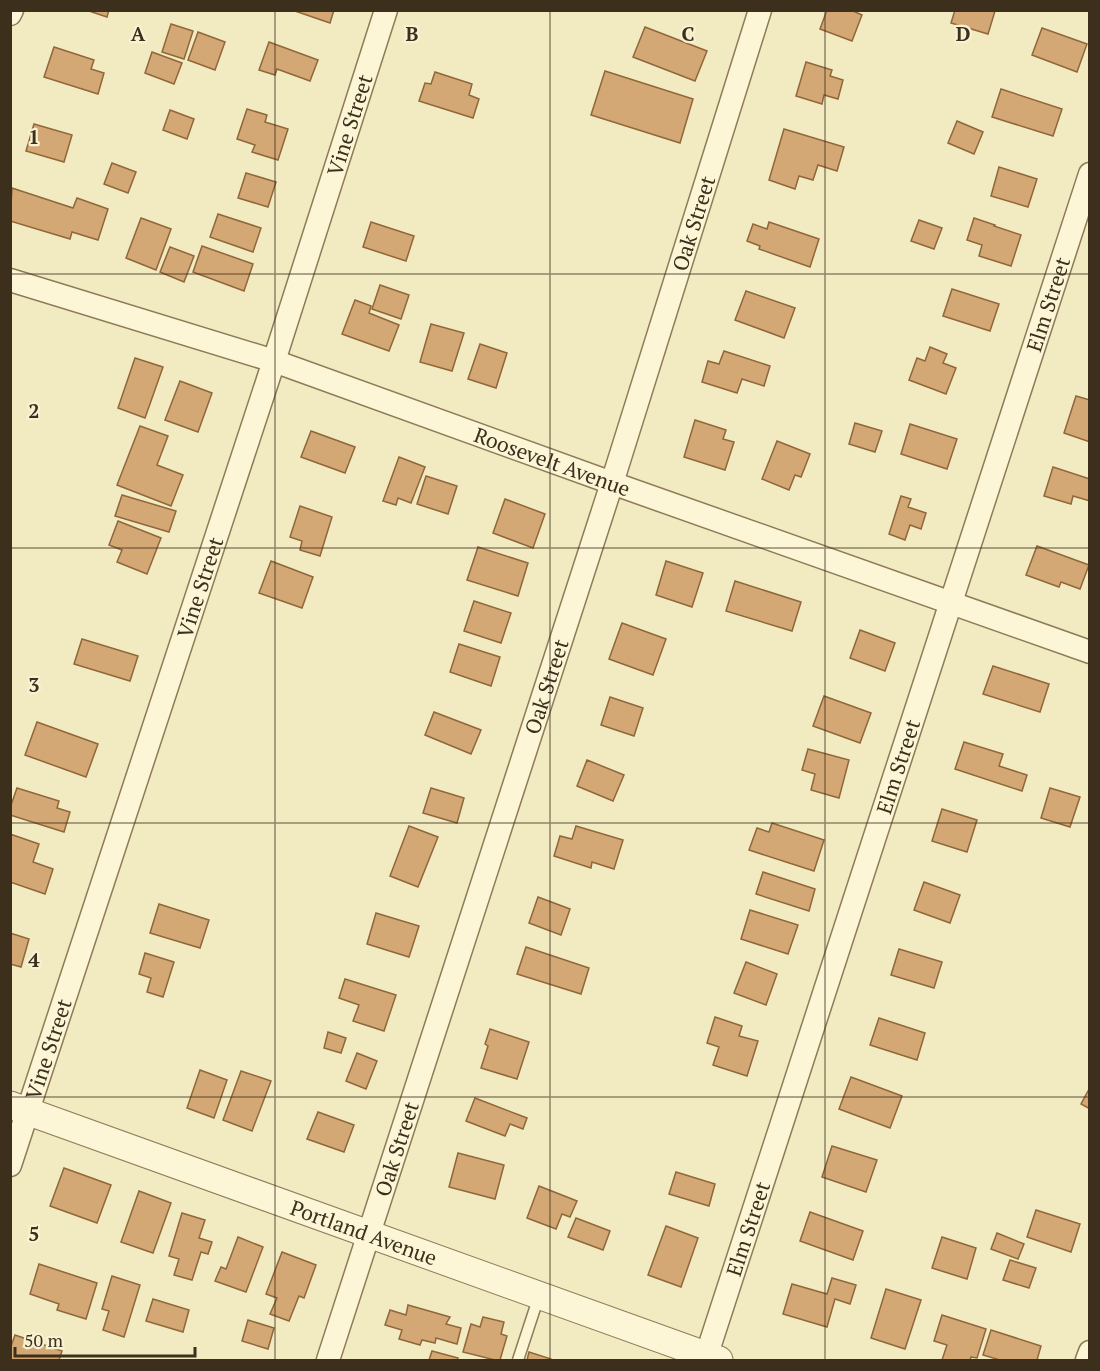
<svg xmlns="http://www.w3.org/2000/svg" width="1100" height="1371" viewBox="0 0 1100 1371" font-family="'PT Serif',serif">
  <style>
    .building { fill: #d4a874; stroke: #8f673a; stroke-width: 1.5 }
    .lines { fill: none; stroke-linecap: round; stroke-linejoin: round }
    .service-casing { stroke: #8e7b57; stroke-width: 13 }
    .minor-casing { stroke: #8e7b57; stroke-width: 25 }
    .tertiary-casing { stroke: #8e7b57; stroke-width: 29 }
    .service { stroke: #fcf5d6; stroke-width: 10 }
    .minor { stroke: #fcf5d6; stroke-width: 22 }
    .tertiary { stroke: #fcf5d6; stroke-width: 27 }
    .grid { fill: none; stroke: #3c301d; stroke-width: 1.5; stroke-opacity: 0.55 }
    .labels { text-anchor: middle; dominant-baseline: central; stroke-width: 4.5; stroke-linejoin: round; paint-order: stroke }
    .street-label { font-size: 21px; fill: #3c301d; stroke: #f9f2d2 }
    .grid-label { font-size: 20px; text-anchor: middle; font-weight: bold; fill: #3c301d; stroke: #f9f2d2; stroke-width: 4.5; stroke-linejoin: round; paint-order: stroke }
  </style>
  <rect width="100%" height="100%" fill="#f2eac1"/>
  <g class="building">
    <path d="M86 10H109L107 17Z"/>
    <path d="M292 10H334L330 23Z"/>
    <path d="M827 10H851L862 15 852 41 820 29Z"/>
    <path d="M955 10 995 11 988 34 951 23Z"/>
    <path d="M171 24 193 31 184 59 162 52Z"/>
    <path d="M645 27 707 51 695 81 633 57Z"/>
    <path d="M1042 28 1087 44 1077 72 1032 55Z"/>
    <path d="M198 32 225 42 215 70 188 60Z"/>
    <path d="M269 42 318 60 310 81 277 69 275 75 259 70Z"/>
    <path d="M54 47 94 60 91 69 104 73 98 94 44 77Z"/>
    <path d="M152 52 182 63 174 84 145 73Z"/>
    <path d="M806 62 832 70 830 76 843 80 838 99 824 95 822 104 796 96Z"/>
    <path d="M605 71 693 99 680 143 591 115Z"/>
    <path d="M435 72 472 84 469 95 479 99 473 118 419 101 425 83 431 84Z"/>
    <path d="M1001 89 1062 109 1053 136 992 117Z"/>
    <path d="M247 109 267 115 265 122 288 129 278 160 252 152 255 145 237 139Z"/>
    <path d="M170 110 194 119 187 139 163 130Z"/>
    <path d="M957 121 983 132 974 154 948 143Z"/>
    <path d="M34 124 72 135 64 162 26 151Z"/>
    <path d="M784 129 844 147 837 171 818 165 813 180 799 176 795 189 769 180Z"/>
    <path d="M112 163 136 172 128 193 104 184Z"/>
    <path d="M999 167 1037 179 1028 207 991 196Z"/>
    <path d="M246 173 276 182 268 207 238 198Z"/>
    <path d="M12 188 73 208 77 198 108 209 98 240 72 232 70 239 10 221Z"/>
    <path d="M218 214 261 228 253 252 210 237Z"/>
    <path d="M141 218 171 229 156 270 126 258Z"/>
    <path d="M974 218 995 225 994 226 1021 235 1011 266 979 256 982 245 967 240Z"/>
    <path d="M919 220 942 228 934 249 911 241Z"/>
    <path d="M371 222 414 236 406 261 363 247Z"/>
    <path d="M769 222 819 239 810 267 759 249 760 246 747 241 753 224 767 229Z"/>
    <path d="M202 246 253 264 244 291 193 272Z"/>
    <path d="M170 247 194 256 184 282 160 272Z"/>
    <path d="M380 285 409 295 401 319 372 309Z"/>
    <path d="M952 289 999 304 990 331 943 316Z"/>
    <path d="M746 291 795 308 784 338 735 320Z"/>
    <path d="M355 300 371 306 369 313 399 325 389 351 342 334Z"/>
    <path d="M431 324 464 333 452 371 420 362Z"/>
    <path d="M480 344 507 353 496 388 468 379Z"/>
    <path d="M930 347 947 354 943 363 956 368 946 394 909 380 917 358 925 361Z"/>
    <path d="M724 351 770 366 764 386 742 379 737 393 702 382 708 361 719 364Z"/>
    <path d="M135 358 163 367 145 418 118 408Z"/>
    <path d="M180 381 212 393 198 432 165 420Z"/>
    <path d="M1076 396 1090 400V442L1064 433Z"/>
    <path d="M695 420 726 430 723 439 734 442 725 470 684 457Z"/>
    <path d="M855 423 882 431 875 452 849 444Z"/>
    <path d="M910 424 957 439 947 469 901 454Z"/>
    <path d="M140 426 168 436 157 465 183 475 171 506 117 485Z"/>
    <path d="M311 431 355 447 345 473 301 457Z"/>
    <path d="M777 441 810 454 801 477 795 475 789 490 762 479Z"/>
    <path d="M399 457 425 467 411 503 398 498 396 505 383 501Z"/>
    <path d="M1053 467 1090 479V501L1073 496 1071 504 1044 496Z"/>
    <path d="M426 476 457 486 448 514 417 504Z"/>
    <path d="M122 495 176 511 169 532 115 516Z"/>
    <path d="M901 496 911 499 908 507 926 513 921 529 910 525 905 540 889 534Z"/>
    <path d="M505 499 545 514 533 548 493 533Z"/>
    <path d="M300 506 332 517 320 556 300 550 302 541 290 537Z"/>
    <path d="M118 521 161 538 147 574 117 562 122 550 109 545Z"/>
    <path d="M1037 546 1089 565 1080 589 1061 582 1059 587 1026 575Z"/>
    <path d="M478 547 528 563 518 596 467 580Z"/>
    <path d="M271 561 313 577 302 608 259 593Z"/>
    <path d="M666 561 703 573 692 607 656 595Z"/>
    <path d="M735 581 801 602 792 631 726 611Z"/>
    <path d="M474 601 511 613 501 643 464 631Z"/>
    <path d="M622 623 666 639 653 675 609 659Z"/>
    <path d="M860 630 895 643 885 671 850 658Z"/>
    <path d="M82 639 138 656 130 681 74 664Z"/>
    <path d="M459 644 500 657 491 686 450 672Z"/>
    <path d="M993 666 1049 684 1040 712 983 694Z"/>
    <path d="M824 696 871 713 860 743 813 726Z"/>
    <path d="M610 697 643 708 634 736 601 725Z"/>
    <path d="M434 712 481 730 471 754 425 735Z"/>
    <path d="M37 722 98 744 86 777 25 755Z"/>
    <path d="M964 742 1003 754 999 766 1027 775 1022 791 955 769Z"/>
    <path d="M808 749 849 760 839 798 811 790 815 774 802 770Z"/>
    <path d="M587 760 624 775 613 801 577 786Z"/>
    <path d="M17 788 59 801 57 808 70 812 64 832 10 815V808Z"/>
    <path d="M431 788 464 798 457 823 423 813Z"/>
    <path d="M1050 788 1080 797 1070 827 1041 818Z"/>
    <path d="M942 809 977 820 967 852 932 841Z"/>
    <path d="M772 823 824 840 814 871 749 850 757 828 769 832Z"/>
    <path d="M409 826 438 837 418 887 390 876Z"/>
    <path d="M576 826 623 840 614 869 592 862 591 868 554 856 560 836 572 839Z"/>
    <path d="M10 834 39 844 33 862 53 869 45 894 10 882Z"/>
    <path d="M763 872 815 889 809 911 756 894Z"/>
    <path d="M924 882 960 895 950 923 914 910Z"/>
    <path d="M538 897 570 909 561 935 529 923Z"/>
    <path d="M159 904 209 920 200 948 150 933Z"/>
    <path d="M750 910 798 925 788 954 741 939Z"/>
    <path d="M376 913 419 926 409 957 367 944Z"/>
    <path d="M10 933 29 939 21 967 10 964Z"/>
    <path d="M526 947 589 968 581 994 517 974Z"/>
    <path d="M899 949 942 962 934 988 891 975Z"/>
    <path d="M145 953 174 962 163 997 147 992 151 978 139 974Z"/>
    <path d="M746 962 777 974 766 1005 734 993Z"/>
    <path d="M345 979 396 995 384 1031 353 1021 359 1005 339 998Z"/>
    <path d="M715 1017 742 1026 739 1036 758 1041 747 1076 713 1065 719 1047 707 1043Z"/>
    <path d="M879 1018 925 1033 917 1060 870 1045Z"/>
    <path d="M490 1029 529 1042 517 1079 481 1068 488 1046 485 1044Z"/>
    <path d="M328 1032 346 1038 341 1053 324 1048Z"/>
    <path d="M357 1053 377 1061 366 1089 346 1081Z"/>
    <path d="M200 1070 227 1080 214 1118 187 1108Z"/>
    <path d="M241 1071 271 1081 252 1131 223 1120Z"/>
    <path d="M851 1077 902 1096 890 1128 839 1109Z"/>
    <path d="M1088 1091 1090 1092V1109L1081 1104Z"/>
    <path d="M475 1098 527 1118 523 1129 510 1124 505 1136 466 1121Z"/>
    <path d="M318 1112 354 1125 344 1152 307 1139Z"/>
    <path d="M832 1146 877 1160 866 1192 822 1177Z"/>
    <path d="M458 1153 504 1165 495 1199 449 1187Z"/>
    <path d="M64 1168 111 1185 97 1223 50 1206Z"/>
    <path d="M676 1172 715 1184 709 1206 669 1194Z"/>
    <path d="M539 1186 577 1201 570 1217 562 1214 556 1229 527 1218Z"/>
    <path d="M139 1191 171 1203 153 1253 121 1242Z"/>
    <path d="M1036 1210 1080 1224 1071 1252 1027 1237Z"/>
    <path d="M810 1212 863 1231 853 1260 800 1241Z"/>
    <path d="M182 1213 205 1220 199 1238 212 1242 208 1254 201 1252 192 1280 174 1275 179 1259 169 1256Z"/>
    <path d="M576 1218 610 1231 603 1250 568 1237Z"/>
    <path d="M666 1226 698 1238 681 1287 648 1275Z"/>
    <path d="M997 1233 1024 1244 1018 1259 991 1249Z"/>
    <path d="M238 1237 263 1247 246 1292 215 1281 221 1267 226 1269Z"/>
    <path d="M942 1237 976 1248 967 1279 932 1268Z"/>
    <path d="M282 1252 316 1265 304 1298 299 1296 289 1321 270 1314 277 1298 266 1294Z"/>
    <path d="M1010 1260 1036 1268 1029 1288 1003 1280Z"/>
    <path d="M39 1264 97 1283 86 1319 57 1310 59 1304 30 1294Z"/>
    <path d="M112 1276 140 1285 124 1337 103 1330 109 1311 102 1309Z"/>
    <path d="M832 1278 856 1285 850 1304 835 1299 827 1327 783 1314 792 1284 827 1294Z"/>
    <path d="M886 1289 921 1300 905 1349 871 1338Z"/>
    <path d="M153 1299 189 1310 183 1332 146 1321Z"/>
    <path d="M408 1305 450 1317 446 1324 461 1328 457 1344 436 1338 435 1343 422 1340 420 1345 399 1339 402 1330 385 1325 390 1310 406 1315Z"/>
    <path d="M942 1315 986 1329 977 1358 971 1357 970 1360H942L947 1345 934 1341Z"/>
    <path d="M483 1317 504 1322 501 1334 507 1336 500 1360H495L463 1352 471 1324 480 1327Z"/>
    <path d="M248 1320 274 1328 268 1349 242 1341Z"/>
    <path d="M991 1330 1041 1346 1037 1360H1000L983 1355Z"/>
    <path d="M15 1335 62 1351 59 1360H10V1349Z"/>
    <path d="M432 1351 458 1358 457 1360H429Z"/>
    <path d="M529 1352 551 1359V1360H527Z"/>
  </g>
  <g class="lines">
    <g class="service-casing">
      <path id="service" d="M518 1360 539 1296"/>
    </g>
    <g class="minor-casing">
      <g id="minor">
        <path d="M10 14 12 10"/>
        <path id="s1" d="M10 280 274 361 612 483 1090 652"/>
        <path id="s2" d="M10 1165 274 361 386 10"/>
        <path id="s3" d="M328 1360 612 483 760 10"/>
        <path id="s4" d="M705 1360 1090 174"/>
        <path d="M1087 1360 1090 1352"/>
      </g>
    </g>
    <g class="tertiary-casing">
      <g id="tertiary">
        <path id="s5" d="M10 1105 719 1360"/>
      </g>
    </g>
    <use href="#service" class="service"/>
    <use href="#minor" class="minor"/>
    <use href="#tertiary" class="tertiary"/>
  </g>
  <path class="grid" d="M275 10V1360M550 10V1360M825 10V1360M10 274H1090M10 548H1090M10 823H1090M10 1097H1090"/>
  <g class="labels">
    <g class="street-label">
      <text stroke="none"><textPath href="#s2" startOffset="1094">Vine Street</textPath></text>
      <text stroke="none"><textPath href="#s3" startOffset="1194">Oak Street</textPath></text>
      <text stroke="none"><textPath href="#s4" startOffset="1110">Elm Street</textPath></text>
      <text stroke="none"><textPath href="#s1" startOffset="572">Roosevelt Avenue</textPath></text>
      <text stroke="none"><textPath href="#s2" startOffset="608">Vine Street</textPath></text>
      <text stroke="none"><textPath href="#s3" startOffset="708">Oak Street</textPath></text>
      <text stroke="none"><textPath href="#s4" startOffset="624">Elm Street</textPath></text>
      <text stroke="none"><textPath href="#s2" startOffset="122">Vine Street</textPath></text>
      <text stroke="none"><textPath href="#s3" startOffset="222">Oak Street</textPath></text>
      <text stroke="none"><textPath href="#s4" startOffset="138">Elm Street</textPath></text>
      <text stroke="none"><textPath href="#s5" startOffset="376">Portland Avenue</textPath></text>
    </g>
  </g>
  <g class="grid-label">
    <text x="138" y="41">A</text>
    <text x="412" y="41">B</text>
    <text x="688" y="41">C</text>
    <text x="963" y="41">D</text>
    <text x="34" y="144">1</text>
    <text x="34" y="418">2</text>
    <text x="34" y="692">3</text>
    <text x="34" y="967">4</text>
    <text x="34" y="1241">5</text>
  </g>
  <rect width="1100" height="1371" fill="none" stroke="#3c301d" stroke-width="24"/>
  <path d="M15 1347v9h180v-9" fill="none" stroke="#3c301d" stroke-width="3"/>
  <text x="24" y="1347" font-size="18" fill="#3c301d" stroke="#f9f2d2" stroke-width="4.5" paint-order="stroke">50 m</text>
</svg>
